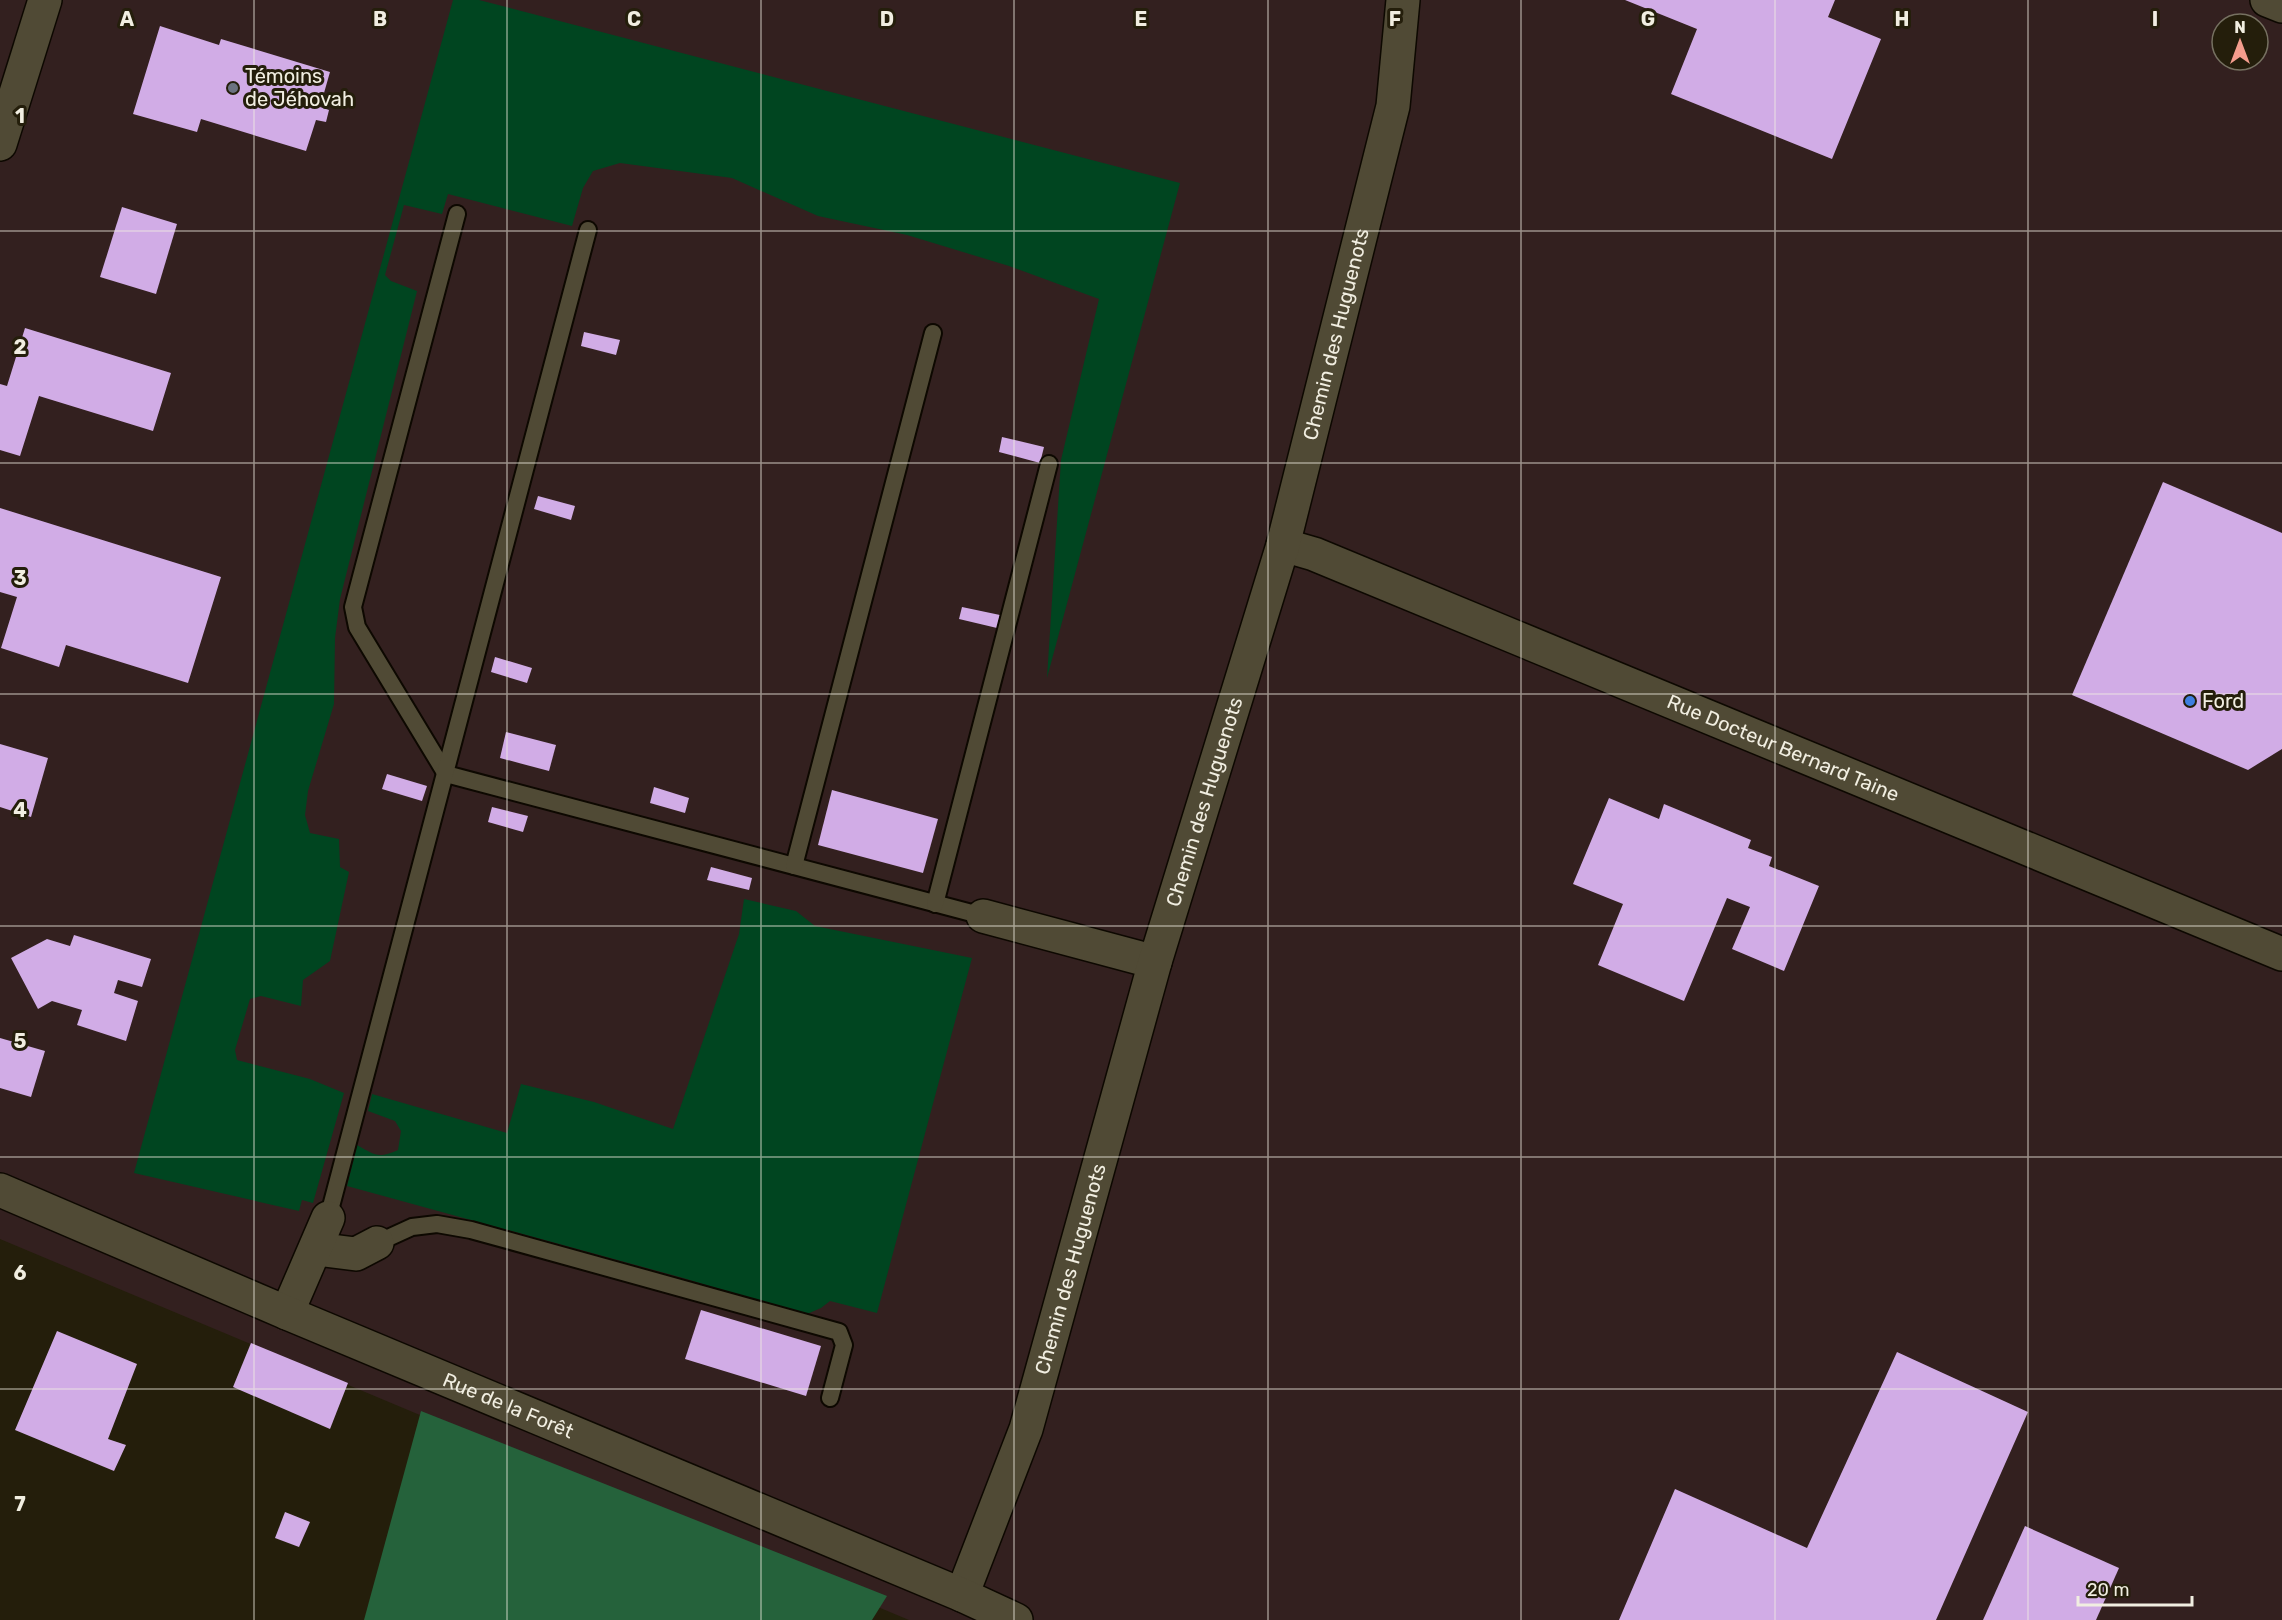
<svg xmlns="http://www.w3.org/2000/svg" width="2282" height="1620" viewBox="0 0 2282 1620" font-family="Rubik,sans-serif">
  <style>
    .industrial { fill: #33201f; fill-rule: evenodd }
    .green { fill: #004520 }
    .forest { fill: #25623b }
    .building { fill: #d1ace6 }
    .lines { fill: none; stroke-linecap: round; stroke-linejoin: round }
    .service-casing { stroke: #0d0800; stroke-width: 20 }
    .minor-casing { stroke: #0d0800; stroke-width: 36 }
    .tertiary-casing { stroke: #0d0800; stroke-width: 36 }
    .service { stroke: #504a35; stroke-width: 16 }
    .minor { stroke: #504a35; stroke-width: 33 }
    .tertiary { stroke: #504a35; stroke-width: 33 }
    .grid { fill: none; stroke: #f1eee1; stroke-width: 1.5; stroke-opacity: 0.55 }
    .worship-dot { fill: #6b7280; stroke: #241e0b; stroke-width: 2 }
    .shop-dot { fill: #3f7fe0; stroke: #241e0b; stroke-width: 2 }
    .labels { text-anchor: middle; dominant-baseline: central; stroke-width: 6; stroke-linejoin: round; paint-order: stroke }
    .poi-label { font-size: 20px; fill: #f1eee1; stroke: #241e0b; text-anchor: start }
    .street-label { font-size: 20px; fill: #f1eee1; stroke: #241e0b }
    .grid-label { font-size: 20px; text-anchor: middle; font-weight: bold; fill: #f1eee1; stroke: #241e0b; stroke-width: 6; stroke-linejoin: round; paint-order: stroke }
  </style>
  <rect width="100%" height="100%" fill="#241e0b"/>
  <path class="industrial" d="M0 0H2282V1620H909L0 1239ZM2222 24H2258V60H2222Z"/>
  <g class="green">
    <path d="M453 0H479L1180 183 1047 678 1061 460 1099 299 1009 266 907 235 818 216 732 178 620 163 593 171 583 188 572 226 448 194 442 214 404 205 385 275 391 281 417 291 340 599 335 638 334 704 308 791 305 815 310 833 339 839 340 867 349 872 330 961 303 980 301 1006 261 996 250 999 235 1050 237 1060 310 1079 344 1093 313 1203 302 1200 299 1211 134 1173Z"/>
    <path d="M744 899 796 911 815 926 972 958 877 1313 830 1301 821 1308 807 1314 787 1312 756 1300 683 1278 347 1186 357 1145C375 1155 378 1159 398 1150L401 1131 395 1121 368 1111 372 1094 507 1133 521 1084 594 1102 673 1129 739 934Z"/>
  </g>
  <path class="forest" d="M421 1411 887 1596 872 1620H364Z"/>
  <g class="building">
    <path d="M1625 0H1835L1828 17 1881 39 1832 159 1671 94 1697 29Z"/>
    <path d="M160 26 219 45 221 39 330 72 320 107 329 110 326 122 316 120 306 151 201 119 197 132 133 114Z"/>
    <path d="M122 207 177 224 156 294 100 277Z"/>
    <path d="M25 328 171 373 153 431 39 396 20 456 0 450V384L7 386Z"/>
    <path d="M584 332 620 340 616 355 581 346Z"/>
    <path d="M1002 437 1044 447 1040 463 999 452Z"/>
    <path d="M2163 482 2282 533V749L2248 770 2072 695Z"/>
    <path d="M538 496 575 506 571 520 534 509Z"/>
    <path d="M0 508 221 577 188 683 66 645 59 667 1 648 17 597 0 592Z"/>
    <path d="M962 607 1000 615 997 628 959 619Z"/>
    <path d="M495 657 532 668 527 683 491 672Z"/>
    <path d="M506 732 556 745 549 771 500 758Z"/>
    <path d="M0 744 48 758 31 817 0 807Z"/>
    <path d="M387 774 427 786 422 801 382 789Z"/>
    <path d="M654 787 689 798 685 813 650 803Z"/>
    <path d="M832 790 938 819 923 873 818 845Z"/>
    <path d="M1609 798 1659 819 1664 804 1751 840 1748 848 1772 857 1769 866 1819 886 1784 971 1732 949 1750 907 1727 898 1684 1001 1598 965 1623 904 1573 884Z"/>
    <path d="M492 807 528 816 523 832 488 822Z"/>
    <path d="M711 867 752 878 749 890 707 880Z"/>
    <path d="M74 935 151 959 142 987 118 980 114 993 138 1001 126 1041 77 1025 82 1010 52 1001 38 1009 11 958 47 939 70 946Z"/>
    <path d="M0 1038 45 1051 31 1097 0 1088Z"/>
    <path d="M701 1310 821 1346 806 1396 685 1359Z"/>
    <path d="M57 1331 137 1364 108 1439 126 1445 114 1471 15 1430Z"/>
    <path d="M251 1343 348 1383 330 1429 233 1387Z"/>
    <path d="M1897 1352 2028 1412 1936 1620H1619L1675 1489 1807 1548Z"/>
    <path d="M285 1512 310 1522 299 1547 275 1538Z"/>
    <path d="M2025 1526 2119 1568 2096 1620H1983Z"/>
  </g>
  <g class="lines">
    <g class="service-casing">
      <g id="service">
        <path d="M457 214 353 607 357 627 446 774 983 916"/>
        <path d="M794 866 933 333"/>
        <path d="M935 904 1049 464"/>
        <path d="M328 1218 588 230"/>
        <path d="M377 1243 412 1227 437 1224 471 1230 839 1332 844 1345 830 1398"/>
      </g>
    </g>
    <g class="minor-casing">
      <g id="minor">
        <path d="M2267 0 2282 6"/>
        <path d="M0 144 45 0"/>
        <path id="s1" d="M1283 545 1314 554 2282 954"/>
        <path d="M983 916 1155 962"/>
        <path d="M316 1249 356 1254 377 1243"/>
        <path d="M287 1313 328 1218"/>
        <path id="s2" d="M962 1595 1026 1429 1155 962 1283 545 1393 106 1403 0"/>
      </g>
    </g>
    <g class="tertiary-casing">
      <g id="tertiary">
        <path id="s3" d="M0 1190 287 1313 962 1595 1016 1620"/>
      </g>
    </g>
    <use href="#service" class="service"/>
    <use href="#minor" class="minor"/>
    <use href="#tertiary" class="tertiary"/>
  </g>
  <path class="grid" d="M254 0V1620M507 0V1620M761 0V1620M1014 0V1620M1268 0V1620M1521 0V1620M1775 0V1620M2028 0V1620M0 231H2282M0 463H2282M0 694H2282M0 926H2282M0 1157H2282M0 1389H2282"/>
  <circle class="worship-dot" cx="233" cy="88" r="6"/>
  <circle class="shop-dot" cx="2190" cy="701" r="6"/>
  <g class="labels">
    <g class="poi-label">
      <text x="245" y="76">Témoins<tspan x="245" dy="23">de Jéhovah</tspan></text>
      <text x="2202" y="701">Ford</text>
    </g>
    <g class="street-label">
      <text stroke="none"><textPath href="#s2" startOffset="1316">Chemin des Huguenots</textPath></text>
      <text stroke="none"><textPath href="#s1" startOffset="540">Rue Docteur Bernard Taine</textPath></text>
      <text stroke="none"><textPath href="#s2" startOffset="830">Chemin des Huguenots</textPath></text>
      <text stroke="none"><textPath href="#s2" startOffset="344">Chemin des Huguenots</textPath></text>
      <text stroke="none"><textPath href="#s3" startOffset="552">Rue de la Forêt</textPath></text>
    </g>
  </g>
  <g class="grid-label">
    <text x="127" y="26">A</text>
    <text x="380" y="26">B</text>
    <text x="634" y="26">C</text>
    <text x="887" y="26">D</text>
    <text x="1141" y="26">E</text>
    <text x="1395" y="26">F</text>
    <text x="1648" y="26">G</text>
    <text x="1902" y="26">H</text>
    <text x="2155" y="26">I</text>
    <text x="20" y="123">1</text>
    <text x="20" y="354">2</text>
    <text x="20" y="585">3</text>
    <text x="20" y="817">4</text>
    <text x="20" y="1048">5</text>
    <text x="20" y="1280">6</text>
    <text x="20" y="1511">7</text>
  </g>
  <g transform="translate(2240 42)"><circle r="28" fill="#241e0b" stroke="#767161" stroke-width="1.5"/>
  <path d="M0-4.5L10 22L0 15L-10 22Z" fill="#f49d8d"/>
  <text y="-9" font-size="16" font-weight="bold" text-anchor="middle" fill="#f1eee1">N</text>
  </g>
  <path d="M2078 1596v9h114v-9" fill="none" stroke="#f1eee1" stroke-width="3"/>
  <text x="2087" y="1596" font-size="18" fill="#f1eee1" stroke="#241e0b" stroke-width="4.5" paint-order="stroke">20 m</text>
</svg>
